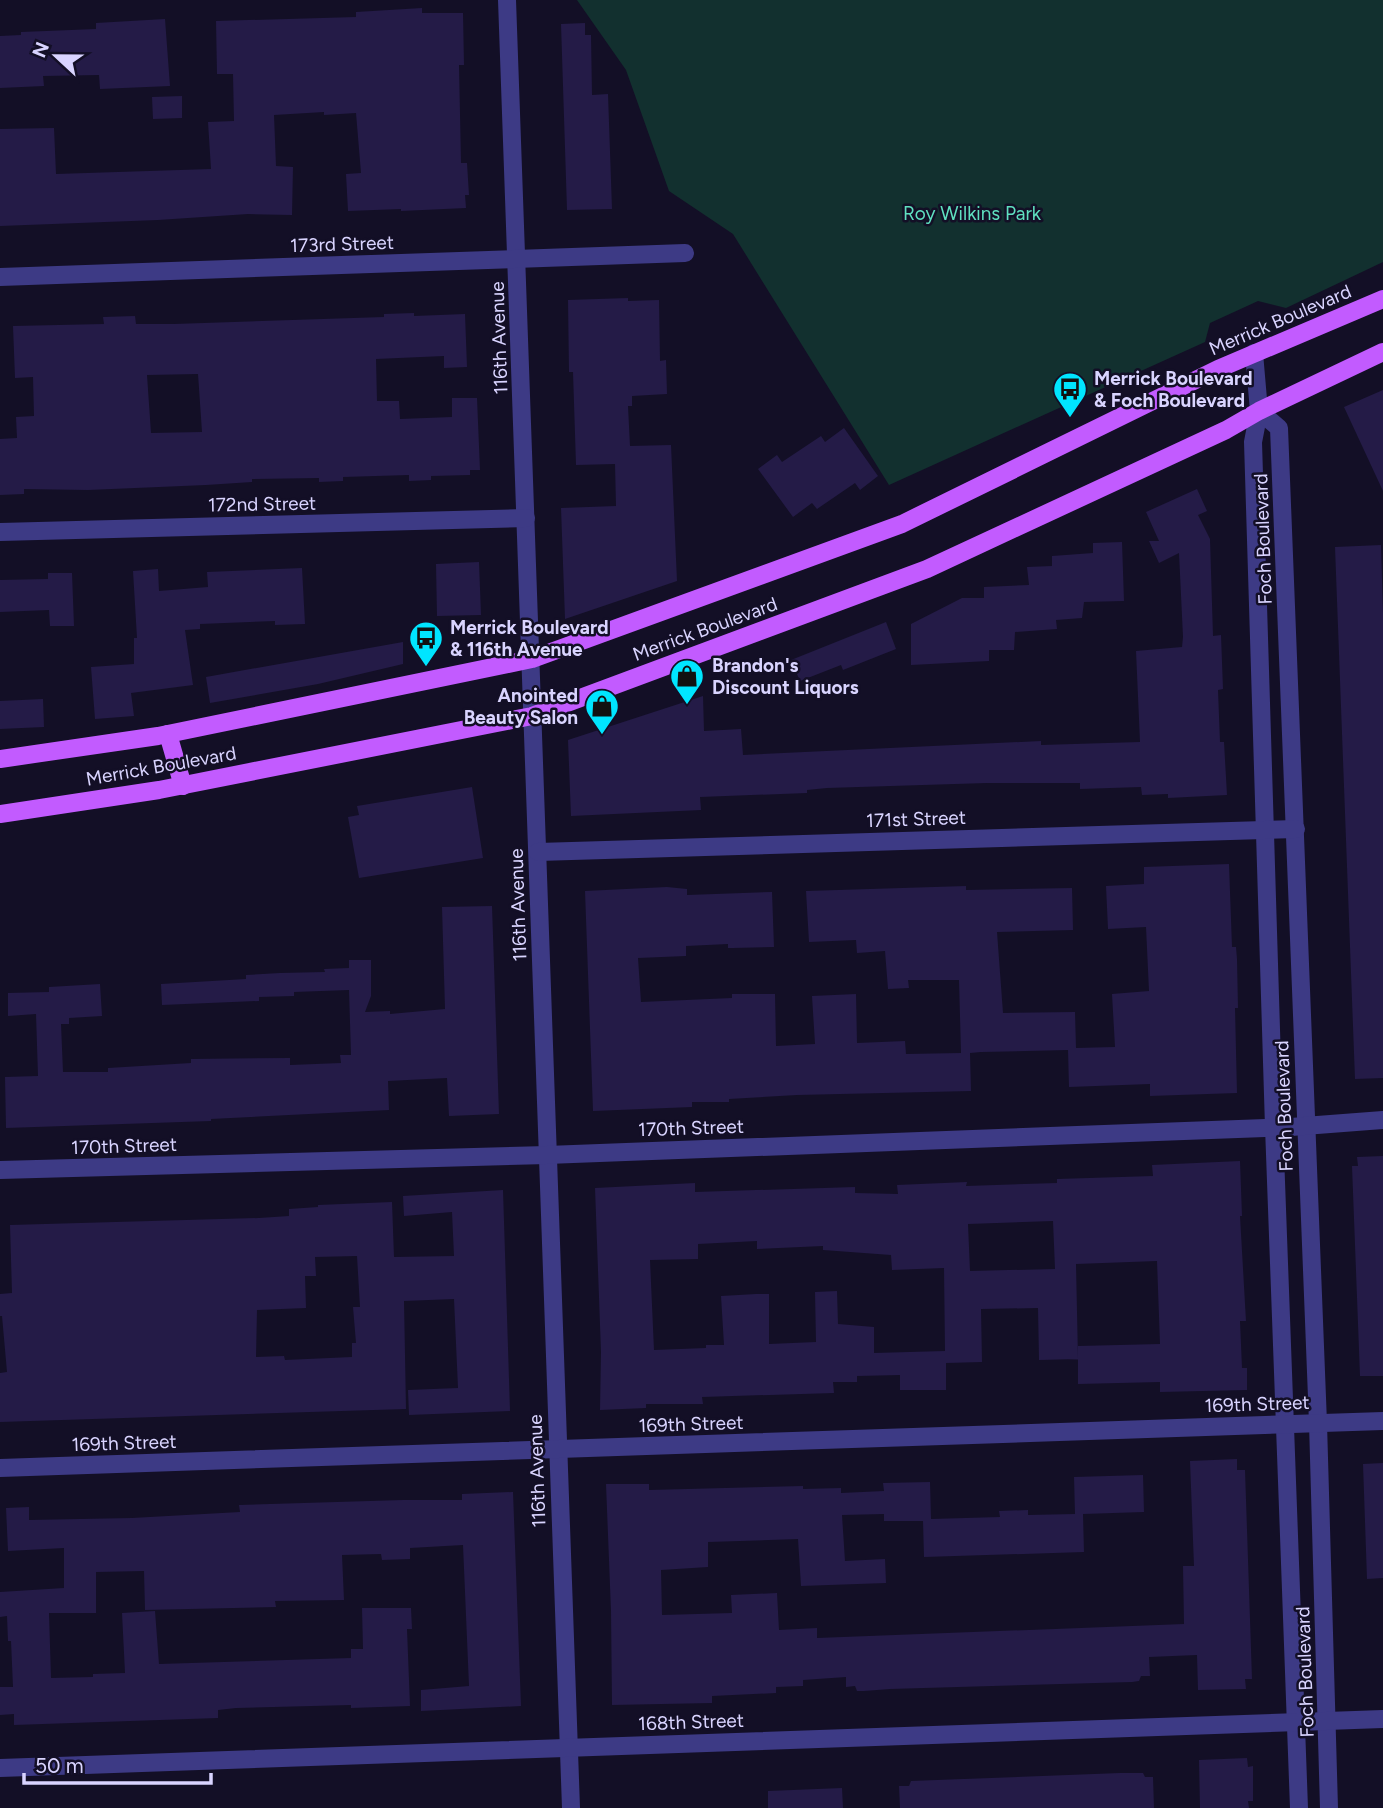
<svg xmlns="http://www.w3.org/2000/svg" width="1383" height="1808" viewBox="0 0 1383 1808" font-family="Figtree,sans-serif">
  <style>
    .green { fill: #12302f }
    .building { fill: #241b47; fill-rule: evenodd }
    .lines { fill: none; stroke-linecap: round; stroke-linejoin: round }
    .minor { stroke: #3d3a85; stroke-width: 18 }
    .primary { stroke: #c25bff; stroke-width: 18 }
    .labels { text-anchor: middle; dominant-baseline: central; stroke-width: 5; stroke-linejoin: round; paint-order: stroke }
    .park-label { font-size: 19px; fill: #5fe0c0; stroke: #130f26 }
    .street-label { font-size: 19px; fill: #d9d4ff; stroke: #130f26 }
    .poi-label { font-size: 19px; font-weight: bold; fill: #d9d4ff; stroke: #130f26; text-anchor: start }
  </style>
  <rect width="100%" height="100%" fill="#130f26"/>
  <path class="green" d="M577 0H1383V262L1286 308 1258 301 1210 323 1205 342 889 485 733 234 669 191 626 70Z"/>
  <g class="building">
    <path d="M422 8V13H463L464 65H459L461 163H467L469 195H465L466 208 401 211V209L348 211 346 174 361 173 356 113 324 115V112L274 115 276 166 293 167 292 215 248 214 158 220 0 226V129L54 128 56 174 211 169 208 122 234 121 233 74H217L216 21 356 17V12Z"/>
    <path d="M165 19 170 86 100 89 99 75 43 76 44 86 0 88V36L21 35V32L96 29V23Z"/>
    <path d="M585 23V35H591L592 95 608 94 612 209 567 210 561 24Z"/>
    <path d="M182 96V118L153 119 152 97Z"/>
    <path d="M628 298V301L659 300 660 361 666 360 667 394 632 396V406H628L630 446 671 445 677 581 565 619 561 508 616 506 615 464 576 465 573 372H569L568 300Z"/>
    <path d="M414 313V316L465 314 467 367 444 368V356L376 359 377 401H399L400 419 452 417V398H477L480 470H470V475L431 476V480L409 481V475L343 477V481L319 482V478L252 479V482L206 485 88 490 24 489V494L0 495V439L17 438 16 417 34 416 33 377 15 378 13 326 104 324 103 317 135 316 136 324H174L384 317V314ZM198 374 202 432 151 433 147 375Z"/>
    <path d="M1383 390V491L1344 407Z"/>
    <path d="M844 428 878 476 860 490 855 483 817 509 812 503 793 517 758 469 777 455 782 462 821 436 825 442Z"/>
    <path d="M1197 489 1207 511 1198 515 1210 539 1213 636 1221 635 1223 689 1218 690 1220 742H1224L1227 795 1168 798V794L1142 795 1141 787 1080 789V783H987L827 788 807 790V793L700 797 701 810 571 816 568 740 703 696 704 731 741 729 743 755 1041 741V745L1140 742 1136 651 1182 647 1183 637 1179 553 1159 563 1149 541H1159L1146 512Z"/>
    <path d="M1122 542 1124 601 1084 602 1082 618 1056 620 1057 629 1015 632 1014 650H989V661L911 665V624L962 598H984V587L1029 585 1027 567 1052 566V556L1093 553V543Z"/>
    <path d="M1381 545 1383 614V1078L1355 1079 1335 547Z"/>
    <path d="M479 562 481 615 437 616 436 564Z"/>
    <path d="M302 568 305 624 275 625V621L200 624V629L185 630 193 685 131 693 134 716 95 719 91 667 134 664V638H137L133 571 158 569 159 591 208 587 207 572Z"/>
    <path d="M48 573H72L74 626H50L49 610 0 612V580L48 579Z"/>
    <path d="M886 622 896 649 843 670 841 665 800 681 791 660Z"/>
    <path d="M403 642V664L318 684 210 703 206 677Z"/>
    <path d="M43 699 44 727 0 729V701Z"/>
    <path d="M472 787 483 858 359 878 348 817 359 815 357 806Z"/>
    <path d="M1229 864 1232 947H1236L1237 959 1238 1008H1235L1237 1093 1150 1096V1084L1069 1087 1068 1050 981 1052 970 1053 971 1091 797 1095 729 1099V1102H692V1107L593 1111 585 891 667 887 687 889V895L772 892 774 947 732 948H728V944L686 946V956L638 958 641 1002 732 998V994H775L776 1046 815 1044 812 996 856 994 857 1043 905 1041 906 1054 961 1053 959 980H908L909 988 888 989 885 951 857 953 856 940 809 942 806 891 966 886V890L1072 888 1073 930 997 932 1003 1013 1075 1012 1076 1048 1115 1047 1112 994 1149 991 1146 927 1108 929 1106 886 1144 884V867Z"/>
    <path d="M492 906 499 1114 449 1116 447 1078 388 1081 389 1110 211 1119V1121L6 1128 5 1077 38 1076 36 1014 8 1016V993L49 992V987L100 984 102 1016 69 1018V1024H61L63 1072H108V1068L191 1063V1059L290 1058V1065L341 1063 340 1055H351L349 990 294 992V996L259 997V1001L162 1005 161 984 246 979V975L280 973 325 972 324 969 349 968V960H371V996L365 1012 390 1011V1014L445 1009 442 907Z"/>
    <path d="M1383 1156V1376H1360L1352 1166H1358L1357 1157Z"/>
    <path d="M1240 1161 1242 1216H1240L1246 1321H1240L1242 1368H1247V1390L1160 1392V1382L1078 1384V1346L1160 1344 1157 1261 1076 1264 1078 1359 1039 1360 1038 1308 981 1309 982 1362 946 1363V1390H900V1375L857 1376V1382H833L834 1393 702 1397 703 1404H646V1408L600 1410 601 1352 595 1188 695 1183V1192L855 1187V1193L898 1194 897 1185 967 1182 966 1186 1057 1183V1179L1153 1176 1152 1165ZM1053 1221 1055 1269 970 1271 968 1224ZM757 1241V1249L823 1246V1250L891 1255 892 1270 944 1268 945 1351 874 1353V1327L838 1324 837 1291 815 1292 816 1342 769 1344V1294H756L721 1296 724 1345H706V1348L654 1350 650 1260 698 1259V1244Z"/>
    <path d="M503 1190 510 1411 409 1415 408 1390 458 1388 454 1299 404 1301 406 1409 0 1422V1373L7 1372 2 1316H0V1294L12 1293 10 1225 259 1218 289 1216V1209L318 1207V1205L392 1202 394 1257 454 1256 452 1212 404 1216 403 1196ZM357 1256 360 1307H353L356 1343H352V1357L285 1360 284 1356 256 1357 257 1310 306 1308 305 1276H316L315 1257Z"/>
    <path d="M1237 1459V1470H1245L1252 1679H1245L1246 1689 1198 1690 1197 1655 1149 1657 1150 1676H1141L1139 1681 1132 1682 890 1689 864 1691H857L855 1686 846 1687V1677L803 1680V1686L776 1687V1693L712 1696V1703L612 1705 611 1611 606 1484H649V1490L803 1486V1489L841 1488V1493L884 1491 883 1483 930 1482 931 1519 1000 1517 999 1511 1028 1510V1515L1075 1514 1074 1477 1143 1475 1144 1512 1083 1514 1084 1552 924 1557 923 1521H884V1514L842 1515 845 1561 885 1559 886 1583 801 1586 798 1539 708 1542V1567L661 1570 662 1615 732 1613 731 1595 777 1593 779 1630 817 1628V1638L1184 1624 1183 1566H1194L1190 1461Z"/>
    <path d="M1383 1463V1578L1367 1579 1363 1464Z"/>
    <path d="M513 1492 521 1706 421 1711V1690L469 1686 463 1545 410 1548V1559L382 1560 381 1554 342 1555 344 1600 275 1601 276 1607 145 1610 144 1571 96 1572V1613H49L51 1678 93 1677V1674L125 1673 122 1613 155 1611 159 1664 351 1658V1649H363L362 1608H411L412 1629H407L410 1706 351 1708V1705L236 1708 218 1710V1718L14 1725V1714L0 1715V1687H13L11 1641H8L7 1616 0 1617V1592L64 1588V1548L8 1551 6 1508 29 1507V1520L132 1518 240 1512 239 1505 403 1500H462V1494Z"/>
    <path d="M1247 1758 1248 1767 1253 1766V1801H1248L1249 1808H1200L1199 1760Z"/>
    <path d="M1120 1773H1143L1145 1777H1153L1154 1808H900L899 1786H909L911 1781Z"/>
    <path d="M842 1788 843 1808H768V1791Z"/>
  </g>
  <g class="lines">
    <g class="minor">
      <path d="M507 0 571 1808"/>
      <path d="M0 277 685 253"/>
      <path d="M1254 353 1259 411 1253 442 1274 1127 1299 1808"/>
      <path d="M1259 411 1279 428 1318 1423 1329 1808"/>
      <path d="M0 532 526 518"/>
      <path d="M538 852 1296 829"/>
      <path d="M0 1170 547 1155 1291 1127 1383 1120"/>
      <path d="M0 1468 1383 1421"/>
      <path d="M0 1768 1383 1719"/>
    </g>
    <g class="primary">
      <path d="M168 734 183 786"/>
      <path d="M0 759 158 736 532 659 902 524 1218 369 1383 299"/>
      <path d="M0 814 159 790 532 716 927 569 1226 430 1259 411 1383 352"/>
    </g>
  </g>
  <defs>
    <g id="bus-pin" transform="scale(1.75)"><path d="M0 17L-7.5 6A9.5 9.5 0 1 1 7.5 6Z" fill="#00e5ff" stroke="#130f26"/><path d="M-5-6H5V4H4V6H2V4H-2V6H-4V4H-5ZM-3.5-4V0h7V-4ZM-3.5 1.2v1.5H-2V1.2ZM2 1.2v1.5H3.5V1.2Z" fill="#111"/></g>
    <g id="shop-pin" transform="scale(1.75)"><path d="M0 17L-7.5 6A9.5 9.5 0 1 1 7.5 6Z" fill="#00e5ff" stroke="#130f26"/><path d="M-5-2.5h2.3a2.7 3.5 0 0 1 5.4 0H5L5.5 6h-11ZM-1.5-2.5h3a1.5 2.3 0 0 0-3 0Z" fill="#111"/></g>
  </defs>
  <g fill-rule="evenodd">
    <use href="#bus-pin" x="1070" y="389"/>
    <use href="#bus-pin" x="426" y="638"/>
    <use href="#shop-pin" x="687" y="676"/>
    <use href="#shop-pin" x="602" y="706"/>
  </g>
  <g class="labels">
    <g class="park-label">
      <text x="972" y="213">Roy Wilkins Park</text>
    </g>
    <g class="street-label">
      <text transform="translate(342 244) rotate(-2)">173rd Street</text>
      <text transform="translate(1280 320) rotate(-23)">Merrick Boulevard</text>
      <text transform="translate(499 338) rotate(-92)">116th Avenue</text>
      <text transform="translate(262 504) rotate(-1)">172nd Street</text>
      <text transform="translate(1263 539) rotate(-92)">Foch Boulevard</text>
      <text transform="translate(705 629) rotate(-20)">Merrick Boulevard</text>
      <text transform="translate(161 766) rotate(-10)">Merrick Boulevard</text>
      <text transform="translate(916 819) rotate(-2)">171st Street</text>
      <text transform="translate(518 905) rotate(-92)">116th Avenue</text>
      <text transform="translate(1284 1106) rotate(-92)">Foch Boulevard</text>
      <text transform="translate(691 1128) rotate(-2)">170th Street</text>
      <text transform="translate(124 1146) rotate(-2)">170th Street</text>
      <text transform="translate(1257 1404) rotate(-2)">169th Street</text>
      <text transform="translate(691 1424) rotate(-2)">169th Street</text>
      <text transform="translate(124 1443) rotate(-2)">169th Street</text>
      <text transform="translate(537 1471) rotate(-92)">116th Avenue</text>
      <text transform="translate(1305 1672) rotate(-92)">Foch Boulevard</text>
      <text transform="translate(691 1722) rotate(-2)">168th Street</text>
    </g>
    <g class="poi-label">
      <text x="1094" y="378">Merrick Boulevard<tspan x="1094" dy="22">&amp; Foch Boulevard</tspan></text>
      <text x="450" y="627">Merrick Boulevard<tspan x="450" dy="22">&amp; 116th Avenue</tspan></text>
      <text x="712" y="665">Brandon's<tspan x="712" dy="22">Discount Liquors</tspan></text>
      <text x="578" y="695" text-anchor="end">Anointed<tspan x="578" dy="22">Beauty Salon</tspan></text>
    </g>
  </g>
  <g transform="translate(56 56) rotate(292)" stroke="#130f26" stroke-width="5" paint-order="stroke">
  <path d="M0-5L12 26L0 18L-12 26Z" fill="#d9d4ff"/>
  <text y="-10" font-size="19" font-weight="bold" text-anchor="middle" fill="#d9d4ff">N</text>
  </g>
  <path d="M24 1773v10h187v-10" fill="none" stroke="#d9d4ff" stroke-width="3.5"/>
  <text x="35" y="1773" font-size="21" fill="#d9d4ff" stroke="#130f26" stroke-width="5" paint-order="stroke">50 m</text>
</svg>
